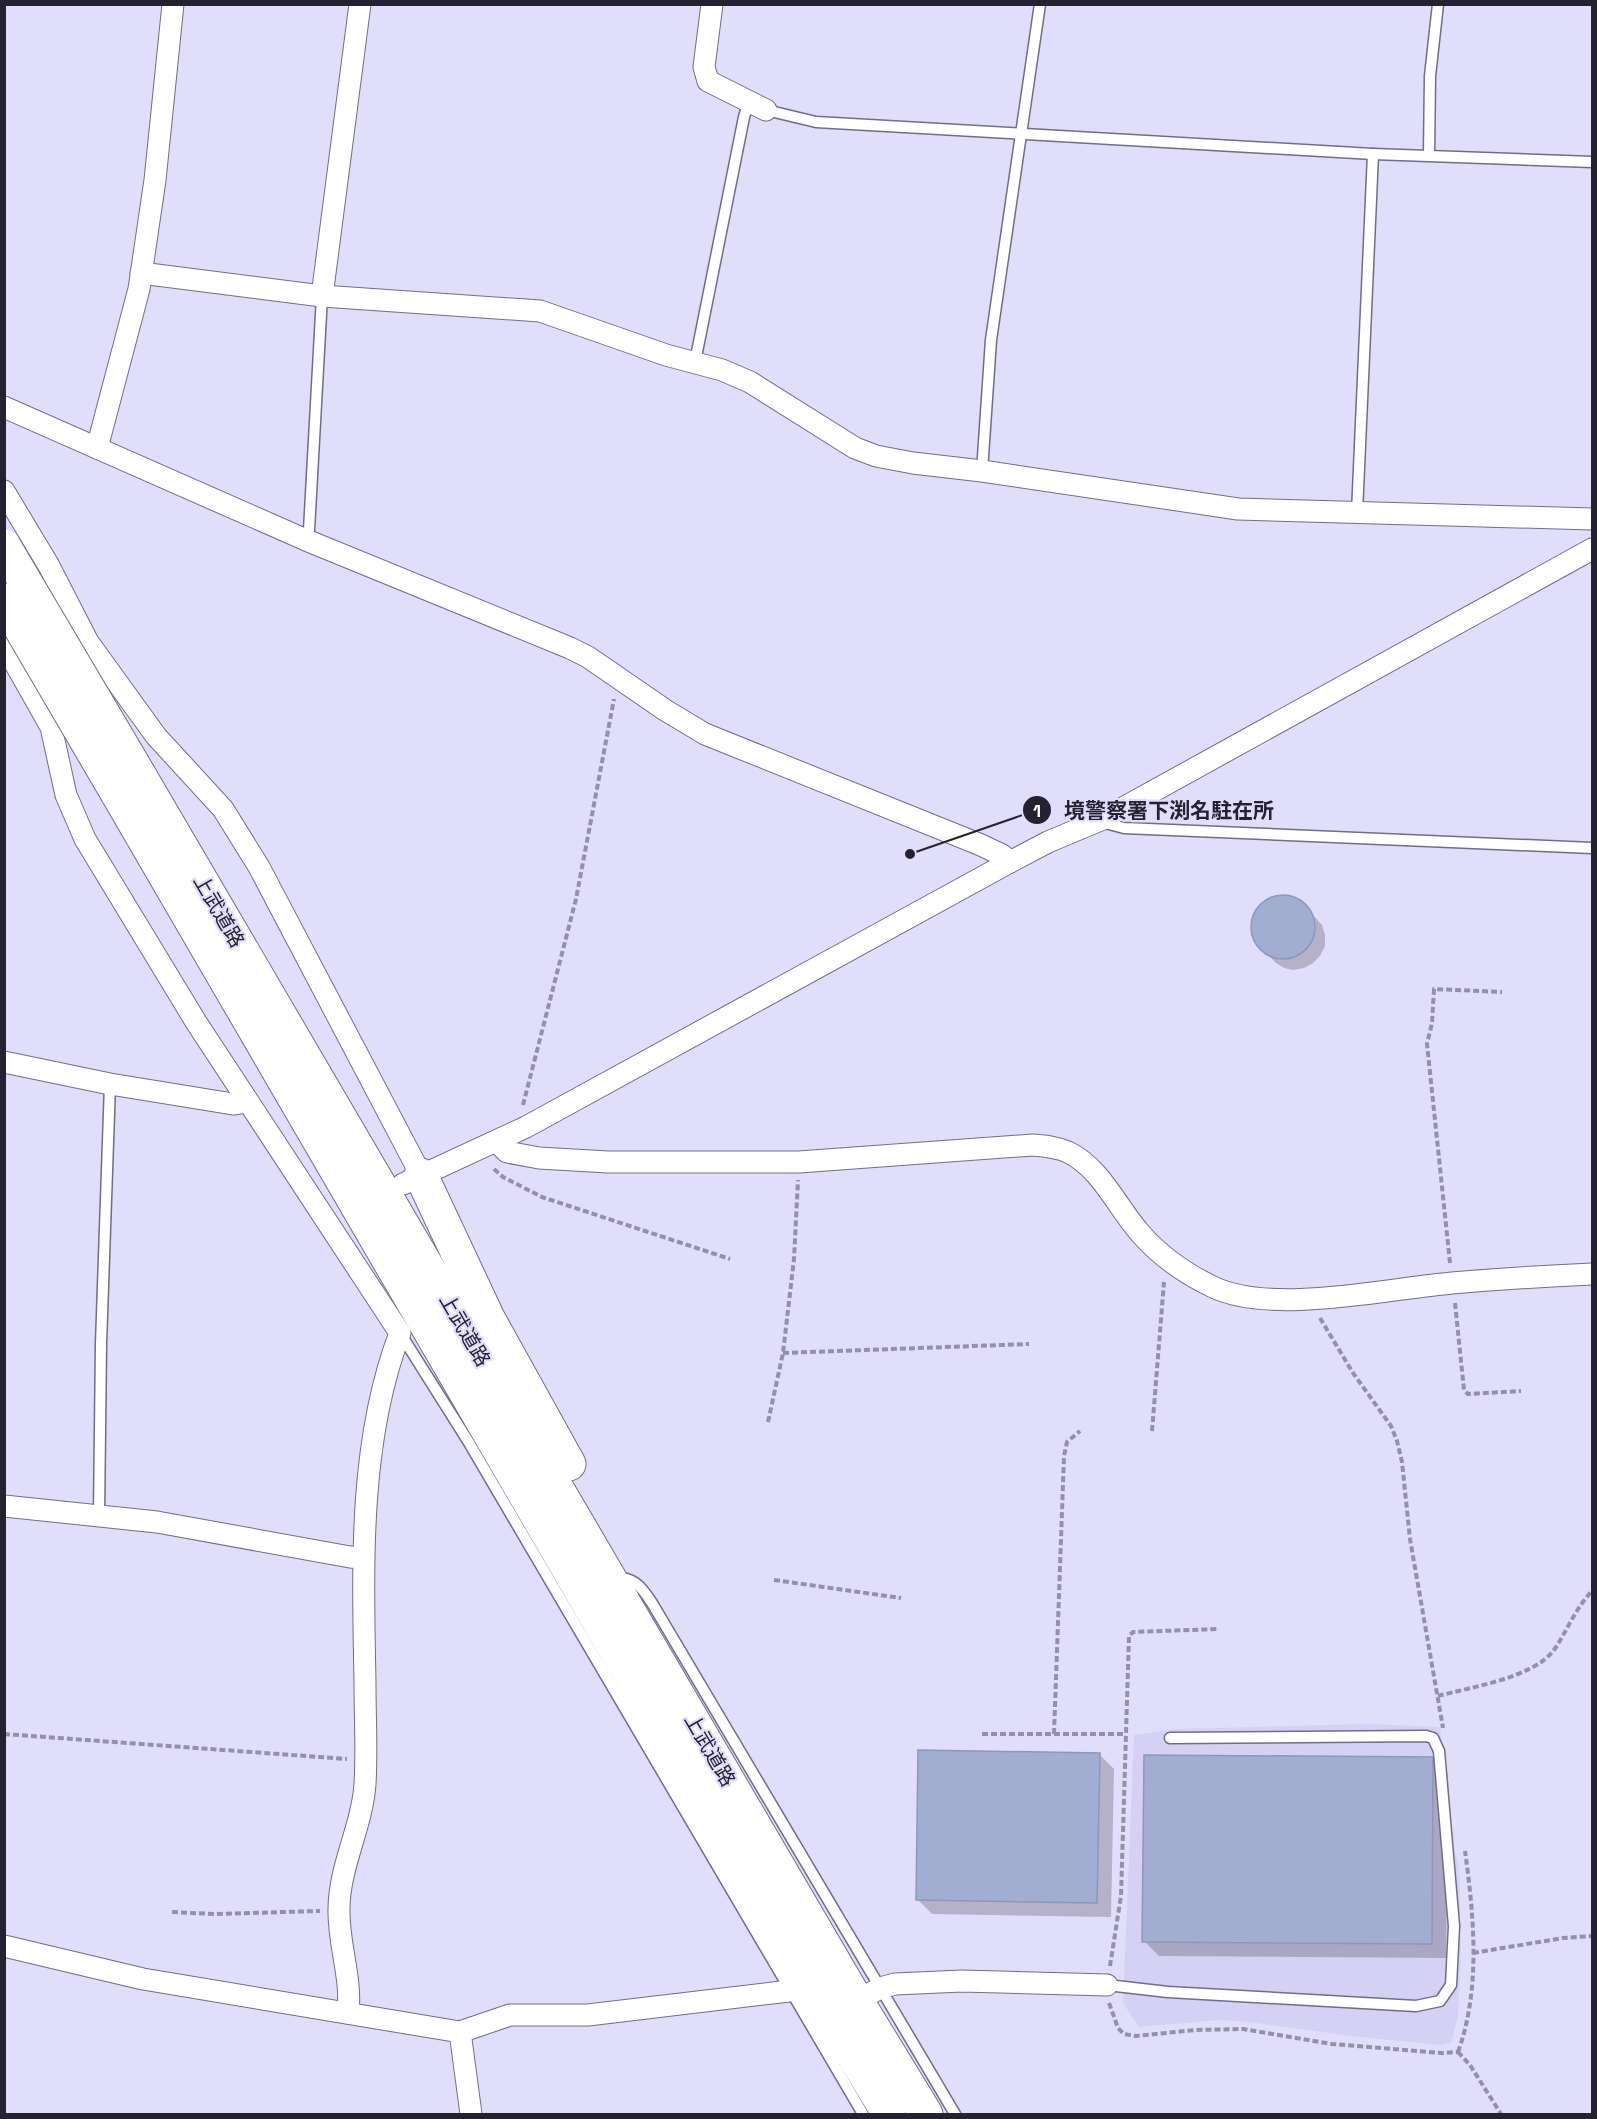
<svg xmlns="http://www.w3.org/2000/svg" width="1597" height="2119" viewBox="0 0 1597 2119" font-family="'Space Grotesk','Noto Sans JP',sans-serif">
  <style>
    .built { fill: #d4d1f5 }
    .shadow { fill: #0003 }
    .building { fill: #a2aed1; stroke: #8c98ba; stroke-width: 1.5 }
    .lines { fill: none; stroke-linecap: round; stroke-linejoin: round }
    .lane-casing { stroke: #706c8d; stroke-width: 13 }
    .street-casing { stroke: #706c8d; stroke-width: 23 }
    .highway-casing { stroke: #706c8d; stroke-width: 35 }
    .path { stroke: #9390a7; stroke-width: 4; stroke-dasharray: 6 3; stroke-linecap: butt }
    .lane { stroke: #fff; stroke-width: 10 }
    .street { stroke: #fff; stroke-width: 21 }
    .highway { stroke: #fff; stroke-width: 33 }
    .highway-bridge-casing { stroke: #706c8d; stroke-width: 35; stroke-linecap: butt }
    .highway-bridge { stroke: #fff; stroke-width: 33 }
    .labels { text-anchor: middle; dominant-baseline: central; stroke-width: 4.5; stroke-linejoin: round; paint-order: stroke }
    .street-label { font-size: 20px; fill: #242230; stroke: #e1defc }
    .leader { fill: none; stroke: #242230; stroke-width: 2 }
    .callout-dot { fill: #242230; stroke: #e1defc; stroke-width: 2 }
    .mark-label { font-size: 18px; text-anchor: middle; font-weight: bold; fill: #fff }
    .callout-label { font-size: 21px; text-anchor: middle; font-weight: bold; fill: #242230; stroke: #e1defc; stroke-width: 4.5; stroke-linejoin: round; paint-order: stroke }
  </style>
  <rect width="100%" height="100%" fill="#e1defc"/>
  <path class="built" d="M1369 1724 1440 1727 1455 1853 1459 1867 1461 1953 1458 2017 1451 2043 1440 2045 1351 2036 1249 2022 1220 2020 1139 2027 1123 2003 1134 1735 1176 1729Z"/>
  <g class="shadow">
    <path d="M1285 897 1295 899 1304 905 1322 925 1325 935V946L1320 956 1313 963 1304 968 1293 970 1284 968 1276 963 1257 944 1253 935 1252 926 1259 908 1275 898Z"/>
    <path d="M1099 1754 1114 1769 1111 1917 932 1914 917 1899Z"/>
    <path d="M1433 1759 1448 1774 1446 1958 1159 1956 1144 1941Z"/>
  </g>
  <g class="building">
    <circle cx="1283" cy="927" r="32"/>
    <path d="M918 1750 1100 1753 1097 1903 916 1900Z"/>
    <path d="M1144 1755 1433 1757 1432 1944 1142 1942Z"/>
  </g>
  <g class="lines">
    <g class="lane-casing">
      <g id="lane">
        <path d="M766 110 816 122 1373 154 1592 162"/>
        <path d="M1429 155 1430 76 1438 4"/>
        <path d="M695 362 744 117 749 101"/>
        <path d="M982 471 991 340 1040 4"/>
        <path d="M1357 513 1373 154"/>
        <path d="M306 540 309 530 322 296"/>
        <path d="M1104 819 1109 824 1124 828 1592 848"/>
        <path d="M400 1333 468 1441 863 2114"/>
        <path d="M99 1516 101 1344 110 1084"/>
        <path d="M622 1578C637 1580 644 1591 652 1603L955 2114"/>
        <path d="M1107 1985 1168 1992 1416 2006 1440 2001 1451 1985 1454 1926 1439 1751 1433 1738 1426 1736 1170 1738"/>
      </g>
    </g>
    <g class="street-casing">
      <g id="street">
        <path d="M712 4 704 67 708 81 766 110"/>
        <path d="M141 273 322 296 540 311 666 355 722 370 750 382 855 448 876 456 913 463 982 471 1238 509 1592 519"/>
        <path d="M322 296 360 4"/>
        <path d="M4 407 306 540 570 648 588 657 665 710 705 734 981 845 1002 855 1010 862"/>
        <path d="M97 448 139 289 155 180 173 4"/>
        <path d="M4 491 49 566 88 642 156 736 223 809 259 867 421 1175"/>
        <path d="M4 644 51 727 66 795 85 839 196 1022 400 1333C358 1443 363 1568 365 1684 365 1717 367 1751 365 1784 362 1827 339 1867 339 1909 338 1944 352 1977 348 2013"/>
        <path d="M4 1062 110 1084 233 1104 247 1102"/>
        <path d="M497 1142 507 1152 539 1158 608 1162H799L1033 1145C1045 1146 1057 1147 1068 1152 1101 1168 1117 1207 1140 1233 1160 1256 1186 1274 1213 1287 1272 1315 1386 1289 1452 1283 1498 1279 1546 1276 1592 1274"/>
        <path d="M403 1184 526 1127 1010 862 1048 842 1103 819 1592 549"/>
        <path d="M4 1506 157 1522 350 1557 363 1558"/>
        <path d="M4 1946 143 1979 460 2032 510 2015H588L789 1991 801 1989 809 1983"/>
        <path d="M857 2001 880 1988 895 1984 962 1981 1107 1985"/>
        <path d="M460 2032 471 2114"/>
      </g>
    </g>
    <g class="highway-casing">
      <g id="highway">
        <path d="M140 776 857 2001 926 2114"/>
        <path d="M117 793 809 1983 889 2114"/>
        <path d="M421 1175 488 1318 569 1464"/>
      </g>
    </g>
    <g class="path">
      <path d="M523 1105 576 899 614 699"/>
      <path d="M494 1169 503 1177 542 1197 730 1259"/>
      <path d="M1450 1263 1427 1044 1432 1023 1434 989 1502 992"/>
      <path d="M1455 1303 1464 1390 1468 1394 1521 1391"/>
      <path d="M1320 1318 1353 1373 1391 1426 1397 1441 1402 1462 1410 1539 1443 1728"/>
      <path d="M783 1353 1029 1344"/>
      <path d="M768 1422 783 1353 794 1259 798 1180"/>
      <path d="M1152 1431 1164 1282"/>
      <path d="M774 1580 901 1598"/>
      <path d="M1438 1696C1471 1687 1533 1678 1554 1650 1567 1631 1575 1609 1592 1591"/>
      <path d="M4 1734 347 1759"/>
      <path d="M982 1734H1126"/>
      <path d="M1054 1734 1064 1456 1067 1442 1080 1431"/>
      <path d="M172 1912 213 1914 320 1911"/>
      <path d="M1473 1953 1563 1938 1592 1936"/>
      <path d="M1110 1966 1121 1896 1129 1636 1133 1632 1219 1629"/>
      <path d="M1109 2003 1118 2028 1124 2034 1136 2036 1195 2030 1243 2029 1332 2044 1442 2053 1458 2052"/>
      <path d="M1458 2052C1481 1989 1474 1916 1465 1851"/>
      <path d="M1458 2052 1470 2065 1501 2114"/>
    </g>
    <use href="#lane" class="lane"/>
    <use href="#street" class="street"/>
    <use href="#highway" class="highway"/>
    <g class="highway-bridge-casing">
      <g id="highway-bridge">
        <path d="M4 546 140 776"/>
        <path d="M4 600 117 793"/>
      </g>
    </g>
    <use href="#highway-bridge" class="highway-bridge"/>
  </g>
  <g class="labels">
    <g class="street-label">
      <text transform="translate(219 911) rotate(60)">上武道路</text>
      <text transform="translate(465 1330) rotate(60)">上武道路</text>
      <text transform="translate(710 1750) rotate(60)">上武道路</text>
    </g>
  </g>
  <path class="leader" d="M910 854L1037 810"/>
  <g class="callout-dot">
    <circle cx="910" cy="854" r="6"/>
    <circle cx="1037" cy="810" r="15"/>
  </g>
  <g class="mark-label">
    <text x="1037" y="817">1</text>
  </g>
  <g class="callout-label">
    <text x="1169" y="818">境警察署下渕名駐在所</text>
  </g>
  <rect width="1597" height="2119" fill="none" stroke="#242230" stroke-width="12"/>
</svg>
